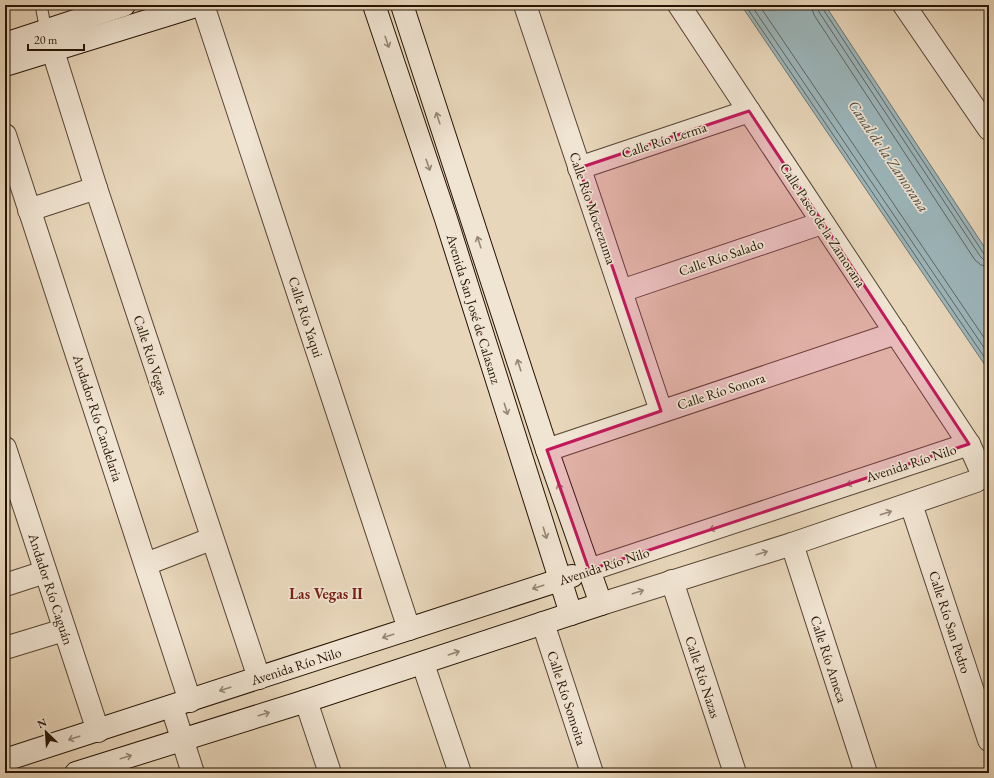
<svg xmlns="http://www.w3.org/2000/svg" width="994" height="778" viewBox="0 0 994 778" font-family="'EB Garamond',serif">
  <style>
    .water { fill: #9cb6bb; stroke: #6c7572 }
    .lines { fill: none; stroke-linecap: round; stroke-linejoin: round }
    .shore { stroke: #606560; stroke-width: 1 }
    .lane-casing { stroke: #564432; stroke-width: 13 }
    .street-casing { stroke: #564432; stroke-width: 24 }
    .secondary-casing { stroke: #251404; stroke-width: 24 }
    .lane { stroke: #f0e4d2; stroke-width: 11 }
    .street { stroke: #f0e4d2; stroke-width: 22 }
    .secondary { stroke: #f0e4d2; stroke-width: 22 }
    .oneway { stroke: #958675 }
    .marked { fill: #c2185b; fill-opacity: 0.2; stroke: #c2185b; stroke-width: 3; stroke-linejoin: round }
    .labels { text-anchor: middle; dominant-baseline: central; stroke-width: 3.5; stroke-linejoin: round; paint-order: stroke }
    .street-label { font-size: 14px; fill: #251404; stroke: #f0e4d2 }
    .water-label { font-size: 15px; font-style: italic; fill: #4f4d44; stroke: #f0e4d2 }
    .neighbourhood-label { font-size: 15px; font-weight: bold; fill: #7a1f14; stroke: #f0e4d2 }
  </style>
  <rect width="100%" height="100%" fill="#e8d6ba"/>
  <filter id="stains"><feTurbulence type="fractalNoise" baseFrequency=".005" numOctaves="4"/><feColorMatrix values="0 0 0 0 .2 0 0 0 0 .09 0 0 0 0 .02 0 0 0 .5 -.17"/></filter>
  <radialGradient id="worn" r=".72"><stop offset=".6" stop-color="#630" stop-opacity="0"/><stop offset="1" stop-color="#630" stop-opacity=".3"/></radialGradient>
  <path class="water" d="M741 5H825L989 254V371Z"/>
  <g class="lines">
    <g class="shore">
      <path d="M745 5 989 364"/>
      <path d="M751 5 989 355"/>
      <path d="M759 5 989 345"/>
      <path d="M811 5 814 15 975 260 981 265 989 267"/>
      <path d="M817 5 819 12 980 256 984 260 989 261"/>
      <path d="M822 5 823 9 984 254 989 256"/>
    </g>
    <g class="lane-casing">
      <path id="lane" d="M41 5 46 31"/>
    </g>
    <g class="street-casing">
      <g id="street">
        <path d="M203 5 409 629"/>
        <path d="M525 5 661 411"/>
        <path d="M904 5 989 129"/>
        <path d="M47 32 96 188 259 678"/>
        <path d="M5 135 190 701"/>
        <path d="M579 168 749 111"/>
        <path d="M29 210 96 188"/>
        <path d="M621 291 822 223"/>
        <path d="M5 448 98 731"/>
        <path d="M547 450 896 333"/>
        <path d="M911 504 989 740"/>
        <path d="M792 544 866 773"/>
        <path d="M146 564 211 539"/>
        <path d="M589 570 969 444"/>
        <path d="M672 581 735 773"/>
        <path d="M5 585 45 572"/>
        <path d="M601 604 792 544 976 481 980 478 982 473 969 444 679 5"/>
        <path d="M543 623 592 773"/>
        <path d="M5 648 64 630"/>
        <path d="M423 664 460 773"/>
        <path d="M306 701 330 773"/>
        <path d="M172 707 193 773"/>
      </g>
    </g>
    <g class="secondary-casing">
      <g id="secondary">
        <path d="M374 5 446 219 571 614"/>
        <path d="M5 44 124 5"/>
        <path d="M5 65 199 5"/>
        <path d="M5 760 572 576"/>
        <path d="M76 773 306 701 601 604 547 450 402 5"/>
      </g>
    </g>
    <use href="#lane" class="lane"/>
    <use href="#street" class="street"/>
    <use href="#secondary" class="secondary"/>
  </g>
  <defs><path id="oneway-shaft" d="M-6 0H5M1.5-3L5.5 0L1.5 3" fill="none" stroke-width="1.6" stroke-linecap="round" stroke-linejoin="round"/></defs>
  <g class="oneway">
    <use href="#oneway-shaft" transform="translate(387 42) rotate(71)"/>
    <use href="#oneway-shaft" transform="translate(438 118) rotate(-108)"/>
    <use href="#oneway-shaft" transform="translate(428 165) rotate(71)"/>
    <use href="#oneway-shaft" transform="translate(479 242) rotate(-108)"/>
    <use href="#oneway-shaft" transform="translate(519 365) rotate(-108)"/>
    <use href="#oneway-shaft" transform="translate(506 409) rotate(73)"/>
    <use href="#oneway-shaft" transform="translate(852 483) rotate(162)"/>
    <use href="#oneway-shaft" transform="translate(560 489) rotate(-109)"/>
    <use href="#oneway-shaft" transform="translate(886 513) rotate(-18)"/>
    <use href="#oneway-shaft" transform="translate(715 528) rotate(162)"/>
    <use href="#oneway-shaft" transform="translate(545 533) rotate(73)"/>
    <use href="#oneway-shaft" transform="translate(762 553) rotate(-17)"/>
    <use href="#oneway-shaft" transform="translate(538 587) rotate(162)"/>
    <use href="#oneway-shaft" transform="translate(638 592) rotate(-18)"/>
    <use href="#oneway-shaft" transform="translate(388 636) rotate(162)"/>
    <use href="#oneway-shaft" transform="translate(454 653) rotate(-19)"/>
    <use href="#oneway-shaft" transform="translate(225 689) rotate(162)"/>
    <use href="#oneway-shaft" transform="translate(264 714) rotate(-17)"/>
    <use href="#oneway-shaft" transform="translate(74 738) rotate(162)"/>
    <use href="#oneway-shaft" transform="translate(126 757) rotate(-17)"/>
  </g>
  <path class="marked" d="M749 111 969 444 589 570 547 450 661 411 579 168Z"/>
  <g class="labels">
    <g class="street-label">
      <text transform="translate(664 140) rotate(-18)">Calle Río Lerma</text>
      <text transform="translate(593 208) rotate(71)">Calle Río Moctezuma</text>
      <text transform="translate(823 225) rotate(57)">Calle Paseo de la Zamorana</text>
      <text transform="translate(721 257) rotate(-19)">Calle Río Salado</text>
      <text transform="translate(474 309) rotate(73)">Avenida San José de Calasanz</text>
      <text transform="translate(306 317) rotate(72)">Calle Río Yaqui</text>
      <text transform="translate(151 355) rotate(72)">Calle Río Vegas</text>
      <text transform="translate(721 391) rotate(-18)">Calle Río Sonora</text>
      <text transform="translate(98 418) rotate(72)">Andador Río Candelaria</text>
      <text transform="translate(911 463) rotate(-18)">Avenida Río Nilo</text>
      <text transform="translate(604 566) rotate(-18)">Avenida Río Nilo</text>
      <text transform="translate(51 589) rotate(72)">Andador Río Caguán</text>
      <text transform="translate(950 622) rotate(72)">Calle Río San Pedro</text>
      <text transform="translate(829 659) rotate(72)">Calle Río Ameca</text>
      <text transform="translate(296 666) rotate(-18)">Avenida Río Nilo</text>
      <text transform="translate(703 677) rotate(72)">Calle Río Nazas</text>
      <text transform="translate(567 698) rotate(72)">Calle Río Somoita</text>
    </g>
    <g class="water-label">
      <text transform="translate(889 156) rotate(56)">Canal de la Zamorana</text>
    </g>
    <g class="neighbourhood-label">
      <text x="326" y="593">Las Vegas II</text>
    </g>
  </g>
  <rect width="994" height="778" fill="none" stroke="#e8d6ba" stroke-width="20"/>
  <rect x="6" y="6" width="982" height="766" fill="none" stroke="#251404" stroke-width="2"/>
  <rect x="10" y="10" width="974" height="758" fill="none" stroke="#251404"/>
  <g transform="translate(46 732) rotate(335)" stroke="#f0e4d2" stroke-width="3" paint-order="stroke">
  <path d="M0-3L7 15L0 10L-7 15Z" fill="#251404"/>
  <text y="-6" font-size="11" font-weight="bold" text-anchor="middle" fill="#251404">N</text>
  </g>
  <path d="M28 44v6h56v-6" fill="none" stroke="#251404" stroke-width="2"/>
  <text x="34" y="44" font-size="12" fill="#251404" stroke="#f0e4d2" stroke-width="3" paint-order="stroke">20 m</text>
  <rect width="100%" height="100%" filter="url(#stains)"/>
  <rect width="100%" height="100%" fill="url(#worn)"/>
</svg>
